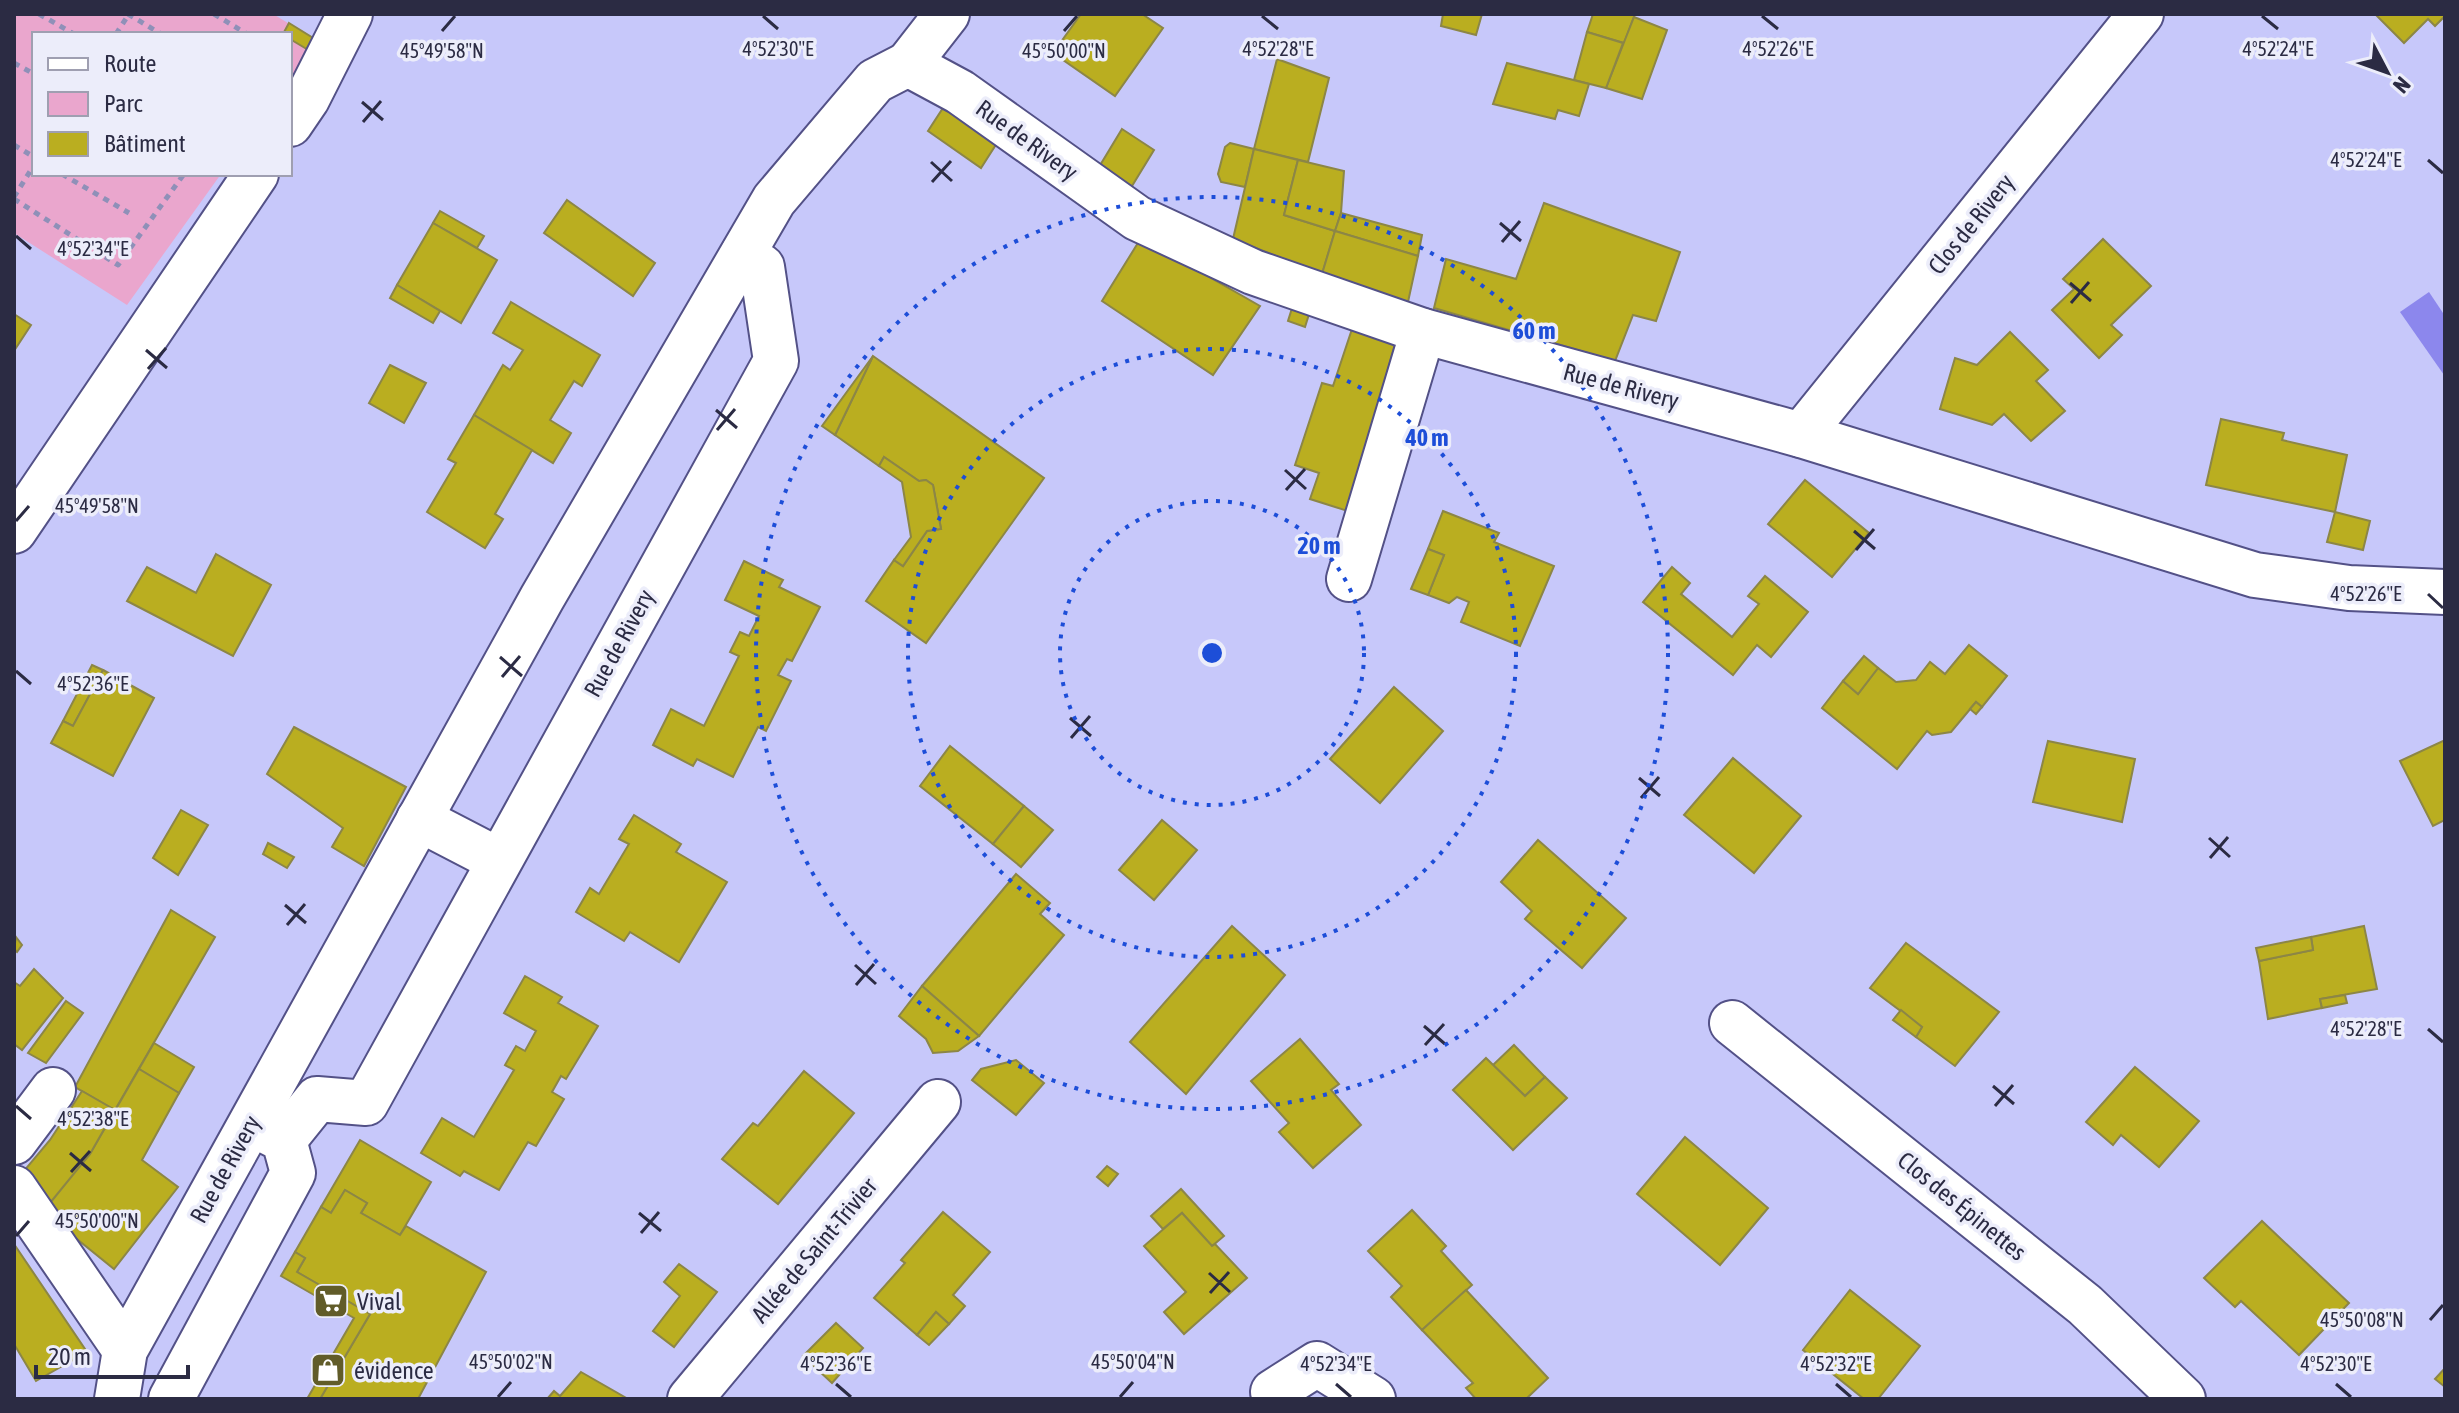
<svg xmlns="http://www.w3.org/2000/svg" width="2459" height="1413" viewBox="0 0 2459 1413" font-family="'Asap Condensed',sans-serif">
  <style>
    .green { fill: #eaa6cd }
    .water { fill: #8c87ed }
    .building { fill: #baae20; stroke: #8c8646; stroke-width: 2 }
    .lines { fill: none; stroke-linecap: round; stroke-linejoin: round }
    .minor-casing { stroke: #535187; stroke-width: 48 }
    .path { stroke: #8f90b8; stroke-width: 5; stroke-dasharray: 6 6; stroke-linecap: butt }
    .minor { stroke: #fff; stroke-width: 44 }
    .ticks { fill: none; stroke: #2b2b43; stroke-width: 3 }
    .ring { fill: none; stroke: #1d4ed8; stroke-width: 4; stroke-dasharray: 4 8 }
    .labels { text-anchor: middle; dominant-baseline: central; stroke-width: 7; stroke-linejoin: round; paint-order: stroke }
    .street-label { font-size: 24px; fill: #2b2b43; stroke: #ecedfa }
    .poi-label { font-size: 24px; fill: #2b2b43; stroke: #ecedfa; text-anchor: start }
    .ticks-label { font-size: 20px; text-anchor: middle; fill: #2b2b43; stroke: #ecedfa; stroke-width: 7; stroke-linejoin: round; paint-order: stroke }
    .centre { fill: #1d4ed8; stroke: #ecedfa; stroke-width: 4 }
    .ring-label { font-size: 24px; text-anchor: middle; font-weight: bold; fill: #1d4ed8; stroke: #ecedfa; stroke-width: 7; stroke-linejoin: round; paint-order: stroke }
  </style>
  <rect width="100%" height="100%" fill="#c7c8fa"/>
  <path class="green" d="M14 14H273L318 41 290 79V34H34V174H221L127 305 14 233Z"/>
  <path class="water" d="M2429 292 2445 316 2444 375 2400 312Z"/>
  <g class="building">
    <path d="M1081 14H1142L1163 28 1115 96 1053 53Z"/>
    <path d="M1443 14H1482L1476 35 1441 26Z"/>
    <path d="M1593 14H1635L1624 43 1587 32Z"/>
    <path d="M2375 14H2445V16L2435 26 2428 19 2404 43Z"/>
    <path d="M1634 17 1667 30 1642 99 1606 88Z"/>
    <path d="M289 23 318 41 310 51 290 39V34H283Z"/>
    <path d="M1587 32 1623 43 1606 88 1574 80Z"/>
    <path d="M1277 59 1329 78 1308 162 1254 149Z"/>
    <path d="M1507 63 1589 84 1579 116 1558 110 1555 119 1493 104Z"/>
    <path d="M943 108 997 143 981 168 928 131Z"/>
    <path d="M1122 129 1154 150 1132 186 1121 182 1099 167Z"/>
    <path d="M1230 143 1254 149 1245 187 1221 182 1218 174 1225 147Z"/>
    <path d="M1254 149 1298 160 1284 215 1335 231 1322 274 1233 239Z"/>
    <path d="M1298 160 1344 171 1341 213 1335 231 1284 215Z"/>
    <path d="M567 200 655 263 633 296 544 233Z"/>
    <path d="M1544 203 1680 252 1656 321 1633 315 1615 361 1434 308 1446 259 1516 279Z"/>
    <path d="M440 211 484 236 477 248 433 223Z"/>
    <path d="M1341 213 1422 235 1418 256 1335 231Z"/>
    <path d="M433 223 497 260 461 323 397 285Z"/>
    <path d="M1335 231 1418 256 1408 302 1322 274Z"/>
    <path d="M1141 238 1260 306 1213 375 1102 301Z"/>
    <path d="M2103 239 2151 286 2111 325 2122 335 2099 358 2052 310 2074 289 2063 279Z"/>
    <path d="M397 285 440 311 433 323 390 298Z"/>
    <path d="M511 302 600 355 582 386 574 381 550 420 571 433 553 463 474 415 503 365 510 370 523 350 493 333Z"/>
    <path d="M1293 305 1310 311 1305 327 1288 321Z"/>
    <path d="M14 314 31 325 14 351Z"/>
    <path d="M1353 326 1396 341 1354 489V513L1310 499 1319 473 1295 465 1322 383 1333 386Z"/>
    <path d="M2010 332 2048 370 2036 381 2065 411 2031 441 2004 414 1992 425 1940 409 1955 358 1977 365Z"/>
    <path d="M873 356 1044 478 926 643 866 601 894 560 903 566 927 531 941 529 933 485 926 480 919 481 884 457 879 466 835 435Z"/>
    <path d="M873 356 835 435 822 426Z"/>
    <path d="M390 365 426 383 404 423 369 403Z"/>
    <path d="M474 415 532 450 495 514 503 519 485 548 427 512 456 463 448 459Z"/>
    <path d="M2221 419 2284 433 2282 440 2347 455 2335 512 2206 485Z"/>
    <path d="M884 457 919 481 926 480 933 485 941 529 927 531 903 566 894 560 911 537 902 482 879 466Z"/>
    <path d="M1805 480 1869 533 1832 577 1768 524Z"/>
    <path d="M1443 511 1499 533 1494 542 1554 566 1520 646 1461 622 1469 602 1457 597 1449 603 1428 595 1444 555 1428 549Z"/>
    <path d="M2335 512 2370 521 2363 550 2327 542Z"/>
    <path d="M1428 549 1444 555 1428 595 1411 589Z"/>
    <path d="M216 554 271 585 233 656 127 601 147 567 196 593Z"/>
    <path d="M744 561 783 580 779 587 820 607 792 661 787 659 778 675 791 681 766 731 758 727 733 777 697 759 693 766 653 745 671 709 704 726 739 656 730 652 740 632 749 636 759 616 725 600Z"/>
    <path d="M1672 567 1690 583 1681 594 1732 637 1759 604 1748 596 1765 576 1808 612 1771 657 1757 645 1733 675 1643 602Z"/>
    <path d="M1969 645 2007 676 1982 707 1976 702 1951 732 1932 735 1927 731 1897 769 1822 708 1843 681 1858 694 1878 668 1896 682 1916 680 1930 662 1945 674Z"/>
    <path d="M1864 656 1878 668 1858 694 1843 681Z"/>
    <path d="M92 665 103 670 73 726 63 721Z"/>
    <path d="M103 670 154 698 113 776 51 743 63 721 73 726Z"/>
    <path d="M1394 687 1443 731 1380 803 1330 759Z"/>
    <path d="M1976 702 1982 707 1976 714 1970 709Z"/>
    <path d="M294 727 406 787 364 866 332 847 343 828 267 774Z"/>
    <path d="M2445 740V820L2433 826 2400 761Z"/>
    <path d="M2048 741 2135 759 2122 822 2033 802Z"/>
    <path d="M950 746 1024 806 993 844 920 786Z"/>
    <path d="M1733 758 1801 816 1754 873 1684 815Z"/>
    <path d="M1024 806 1053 830 1021 867 993 844Z"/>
    <path d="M181 810 208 825 178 875 153 858Z"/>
    <path d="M634 815 681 844 676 852 727 882 679 962 630 932 624 941 576 912 590 888 599 894 629 844 619 839Z"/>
    <path d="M1162 820 1197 850 1154 900 1119 870Z"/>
    <path d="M1538 840 1626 918 1582 968 1525 919 1532 911 1501 882Z"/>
    <path d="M268 843 294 857 287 868 263 854Z"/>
    <path d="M1016 874 1050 903 1040 914 1064 935 979 1036 922 986Z"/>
    <path d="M171 910 215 937 115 1110 75 1087Z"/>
    <path d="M1232 926 1285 975 1186 1094 1130 1042Z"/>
    <path d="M2364 926 2377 989 2320 999 2322 1008 2268 1019 2259 961 2313 950 2311 937Z"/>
    <path d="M16 937 22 945 17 952 14 949Z"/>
    <path d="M2311 937 2313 950 2259 961 2256 948Z"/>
    <path d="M1906 943 1999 1012 1955 1066 1916 1037 1922 1027 1870 988Z"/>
    <path d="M34 969 63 998 22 1050 14 1044V982L20 986Z"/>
    <path d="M525 976 562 997 558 1003 598 1026 566 1079 561 1076 552 1092 564 1099 536 1146 528 1142 499 1190 464 1171 460 1176 421 1153 442 1118 474 1137 514 1070 505 1065 516 1046 525 1051 536 1031 504 1013Z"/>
    <path d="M922 986 979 1036 958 1051 933 1053 926 1039 899 1016Z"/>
    <path d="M2345 995 2347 1003 2322 1008 2320 999Z"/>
    <path d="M66 1001 83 1013 46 1063 28 1053Z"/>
    <path d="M1901 1010 1922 1027 1916 1037 1893 1020Z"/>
    <path d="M1300 1039 1339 1084 1331 1090 1361 1125 1313 1168 1279 1132 1289 1123 1251 1081Z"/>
    <path d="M154 1043 194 1067 179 1093 139 1069Z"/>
    <path d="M1514 1045 1545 1077 1525 1096 1493 1065Z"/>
    <path d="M1486 1058 1525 1096 1545 1077 1567 1098 1513 1150 1453 1090Z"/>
    <path d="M1016 1060 1044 1083 1016 1115 972 1080 981 1069Z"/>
    <path d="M2135 1067 2199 1121 2159 1167 2121 1135 2113 1145 2086 1122Z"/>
    <path d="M139 1069 179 1093 142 1160 178 1187 114 1269 41 1210 90 1154Z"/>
    <path d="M804 1071 854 1113 778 1204 722 1159 753 1123 758 1126Z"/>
    <path d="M82 1091 115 1110 90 1154 50 1203 18 1178 50 1140Z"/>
    <path d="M1685 1137 1768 1208 1720 1265 1637 1194Z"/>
    <path d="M360 1140 431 1182 400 1235 361 1213 367 1203 345 1190 331 1213 321 1207Z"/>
    <path d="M1107 1166 1118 1174 1108 1186 1097 1177Z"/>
    <path d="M1181 1189 1224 1236 1212 1246 1182 1213 1163 1229 1151 1216Z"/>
    <path d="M345 1190 367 1203 361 1213 400 1235 406 1226 486 1272 418 1399H320L370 1314 297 1272 305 1258 295 1252 321 1207 331 1213Z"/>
    <path d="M1412 1210 1446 1246 1441 1251 1472 1285 1422 1330 1391 1297 1402 1286 1368 1251Z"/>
    <path d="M943 1212 990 1252 953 1295 965 1306 949 1324 936 1312 917 1335 874 1298 905 1263 901 1260Z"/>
    <path d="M1182 1213 1212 1246 1215 1244 1247 1278 1184 1334 1164 1312 1186 1292 1144 1246Z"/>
    <path d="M2262 1221 2349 1303 2299 1355 2241 1301 2235 1307 2204 1278Z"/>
    <path d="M14 1244 87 1352 36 1381 14 1344Z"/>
    <path d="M295 1252 305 1258 297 1272 370 1314 320 1399H307L354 1318 281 1276Z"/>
    <path d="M679 1264 717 1292 674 1347 653 1331 680 1296 664 1282Z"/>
    <path d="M1466 1290 1548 1378 1526 1399H1476L1466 1388 1473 1383 1422 1330Z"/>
    <path d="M1850 1290 1920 1346 1878 1399H1864L1803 1350Z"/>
    <path d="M936 1312 949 1324 929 1345 917 1335Z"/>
    <path d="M836 1323 863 1348 832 1383 803 1356Z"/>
    <path d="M2445 1368V1387L2435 1379Z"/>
    <path d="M581 1372 628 1399H547L554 1391 560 1396Z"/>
  </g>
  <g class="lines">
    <g class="minor-casing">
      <g id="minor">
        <path d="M908 64 947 14"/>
        <path d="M290 124 307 99 350 14"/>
        <path d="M1801 435 2141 14"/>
        <path d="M14 531 256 174"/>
        <path d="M1349 579 1423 331"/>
        <path d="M419 819 498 860"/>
        <path d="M1732 1023 2085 1305 2183 1399"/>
        <path d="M284 1140 317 1099 366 1103 776 361 762 267 743 254"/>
        <path d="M14 1142 53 1090"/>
        <path d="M14 1188 125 1350"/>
        <path d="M117 1399 125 1350 542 598 774 200 875 81 908 64 960 92 1137 218 1253 272 1423 331 1801 435 2255 575 2349 588 2445 592"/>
        <path d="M171 1399 293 1173 284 1140 260 1128"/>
        <path d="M690 1399 938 1102"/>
        <path d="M1279 1399 1273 1392 1317 1364 1373 1399"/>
      </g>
    </g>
    <g class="path">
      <path d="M39 14 74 34"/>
      <path d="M128 14 161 34"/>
      <path d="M214 14 247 34"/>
      <path d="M116 34 129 14"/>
      <path d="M14 63 34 74"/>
      <path d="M14 145 34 157"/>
      <path d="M62 174 129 213"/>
      <path d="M14 197 34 165"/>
      <path d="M14 199 118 265 184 174"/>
    </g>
    <use href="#minor" class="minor"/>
  </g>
  <path class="ticks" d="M763 16 778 29M1262 16 1278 29M1762 16 1778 29M2262 16 2278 29M442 31 455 16M1064 31 1077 16M362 102 383 120M363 122 381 101M2428 160 2443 173M931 162 952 181M932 182 951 161M1500 223 1521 241M16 236 31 249M1502 242 1520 221M2070 283 2091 301M2071 303 2089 282M146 350 167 368M148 369 166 348M716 410 737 428M717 430 735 409M1285 470 1306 489M1286 490 1305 469M16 521 29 506M1854 531 1875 549M1856 550 1874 529M2428 594 2443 608M500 657 522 676M16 671 31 684M502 677 520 656M1070 718 1091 736M1071 738 1090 716M1639 778 1660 796M1641 798 1659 777M2209 838 2230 857M2210 858 2228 837M285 905 306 923M287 925 305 904M855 965 876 984M856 985 874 964M1424 1026 1445 1044M2428 1029 2443 1042M1425 1045 1444 1024M1993 1086 2014 1104M16 1106 31 1119M1995 1106 2013 1085M70 1153 91 1171M71 1172 90 1151M639 1213 661 1231M641 1233 659 1212M16 1236 29 1221M1209 1273 1230 1292M1210 1293 1229 1272M2430 1320 2443 1305M836 1384 851 1397M1336 1384 1351 1397M1836 1384 1851 1397M2336 1384 2351 1397M498 1397 511 1382M1120 1397 1133 1382"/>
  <g class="ring">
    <circle cx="1212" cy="653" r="152"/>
    <circle cx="1212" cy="653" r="304"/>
    <circle cx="1212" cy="653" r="456"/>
  </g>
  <defs>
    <g id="supermarket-square" transform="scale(1.8)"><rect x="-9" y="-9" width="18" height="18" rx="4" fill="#615c29" stroke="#ecedfa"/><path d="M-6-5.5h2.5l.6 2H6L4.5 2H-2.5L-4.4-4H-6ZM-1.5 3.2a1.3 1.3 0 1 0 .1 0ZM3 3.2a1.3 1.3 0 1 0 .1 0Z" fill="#fff"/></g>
    <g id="shop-square" transform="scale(1.8)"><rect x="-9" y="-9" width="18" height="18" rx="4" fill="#615c29" stroke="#ecedfa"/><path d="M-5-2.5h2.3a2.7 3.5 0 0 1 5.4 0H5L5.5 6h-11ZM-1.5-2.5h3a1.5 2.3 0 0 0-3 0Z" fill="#fff"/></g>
  </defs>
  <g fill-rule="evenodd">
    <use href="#supermarket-square" x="331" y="1301"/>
    <use href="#shop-square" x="328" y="1370"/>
  </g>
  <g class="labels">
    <g class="street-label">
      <text transform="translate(1027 140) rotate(36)">Rue de Rivery</text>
      <text transform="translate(1971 224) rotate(-51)">Clos de Rivery</text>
      <text transform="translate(1621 386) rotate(15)">Rue de Rivery</text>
      <text transform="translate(619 643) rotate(-61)">Rue de Rivery</text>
      <text transform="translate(225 1169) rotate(-61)">Rue de Rivery</text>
      <text transform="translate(1962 1206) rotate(39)">Clos des Épinettes</text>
      <text transform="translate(814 1250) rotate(-50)">Allée de Saint-Trivier</text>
    </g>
    <g class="poi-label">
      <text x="357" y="1301">Vival</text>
      <text x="354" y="1370">évidence</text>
    </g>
  </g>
  <g class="ticks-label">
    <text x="2278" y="56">4°52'24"E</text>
    <text x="778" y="56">4°52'30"E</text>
    <text x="1278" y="56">4°52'28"E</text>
    <text x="1778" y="56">4°52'26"E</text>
    <text x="442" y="58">45°49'58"N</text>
    <text x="1064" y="58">45°50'00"N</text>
    <text x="2366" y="167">4°52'24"E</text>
    <text x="93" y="256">4°52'34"E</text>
    <text x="97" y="513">45°49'58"N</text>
    <text x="2366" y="601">4°52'26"E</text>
    <text x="93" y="691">4°52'36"E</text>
    <text x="2366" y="1036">4°52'28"E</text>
    <text x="93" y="1126">4°52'38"E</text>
    <text x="97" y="1228">45°50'00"N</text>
    <text x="2362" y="1327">45°50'08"N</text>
    <text x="511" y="1369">45°50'02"N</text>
    <text x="1133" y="1369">45°50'04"N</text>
    <text x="836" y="1371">4°52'36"E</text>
    <text x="1336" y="1371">4°52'34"E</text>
    <text x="1836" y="1371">4°52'32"E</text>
    <text x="2336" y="1371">4°52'30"E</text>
  </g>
  <circle cx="1212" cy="653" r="12" class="centre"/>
  <g class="ring-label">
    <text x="1534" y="339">60 m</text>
    <text x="1427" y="446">40 m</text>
    <text x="1319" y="554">20 m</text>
  </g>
  <rect width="2459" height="1413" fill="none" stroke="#2b2b43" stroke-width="32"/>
  <rect x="32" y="32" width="260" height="144" fill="#ecedfa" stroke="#9f9fb1" stroke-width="2"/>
  <rect x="48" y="58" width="40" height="12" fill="#ffffff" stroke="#9f9fb1" stroke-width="2"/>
  <text x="104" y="72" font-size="24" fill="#2b2b43">Route</text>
  <rect x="48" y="92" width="40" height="24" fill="#eaa6cd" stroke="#9f9fb1" stroke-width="2"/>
  <text x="104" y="112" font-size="24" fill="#2b2b43">Parc</text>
  <rect x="48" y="132" width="40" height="24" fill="#baae20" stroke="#9f9fb1" stroke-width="2"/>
  <text x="104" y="152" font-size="24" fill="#2b2b43">Bâtiment</text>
  <g transform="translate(2387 72) rotate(131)" stroke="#ecedfa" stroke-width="6" paint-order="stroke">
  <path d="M0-6L14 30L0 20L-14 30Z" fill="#2b2b43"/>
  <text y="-12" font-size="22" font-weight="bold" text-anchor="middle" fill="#2b2b43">N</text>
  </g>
  <path d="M36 1365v12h152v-12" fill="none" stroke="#2b2b43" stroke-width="4"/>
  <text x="48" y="1365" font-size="24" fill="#2b2b43" stroke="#ecedfa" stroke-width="6" paint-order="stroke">20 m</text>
</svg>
